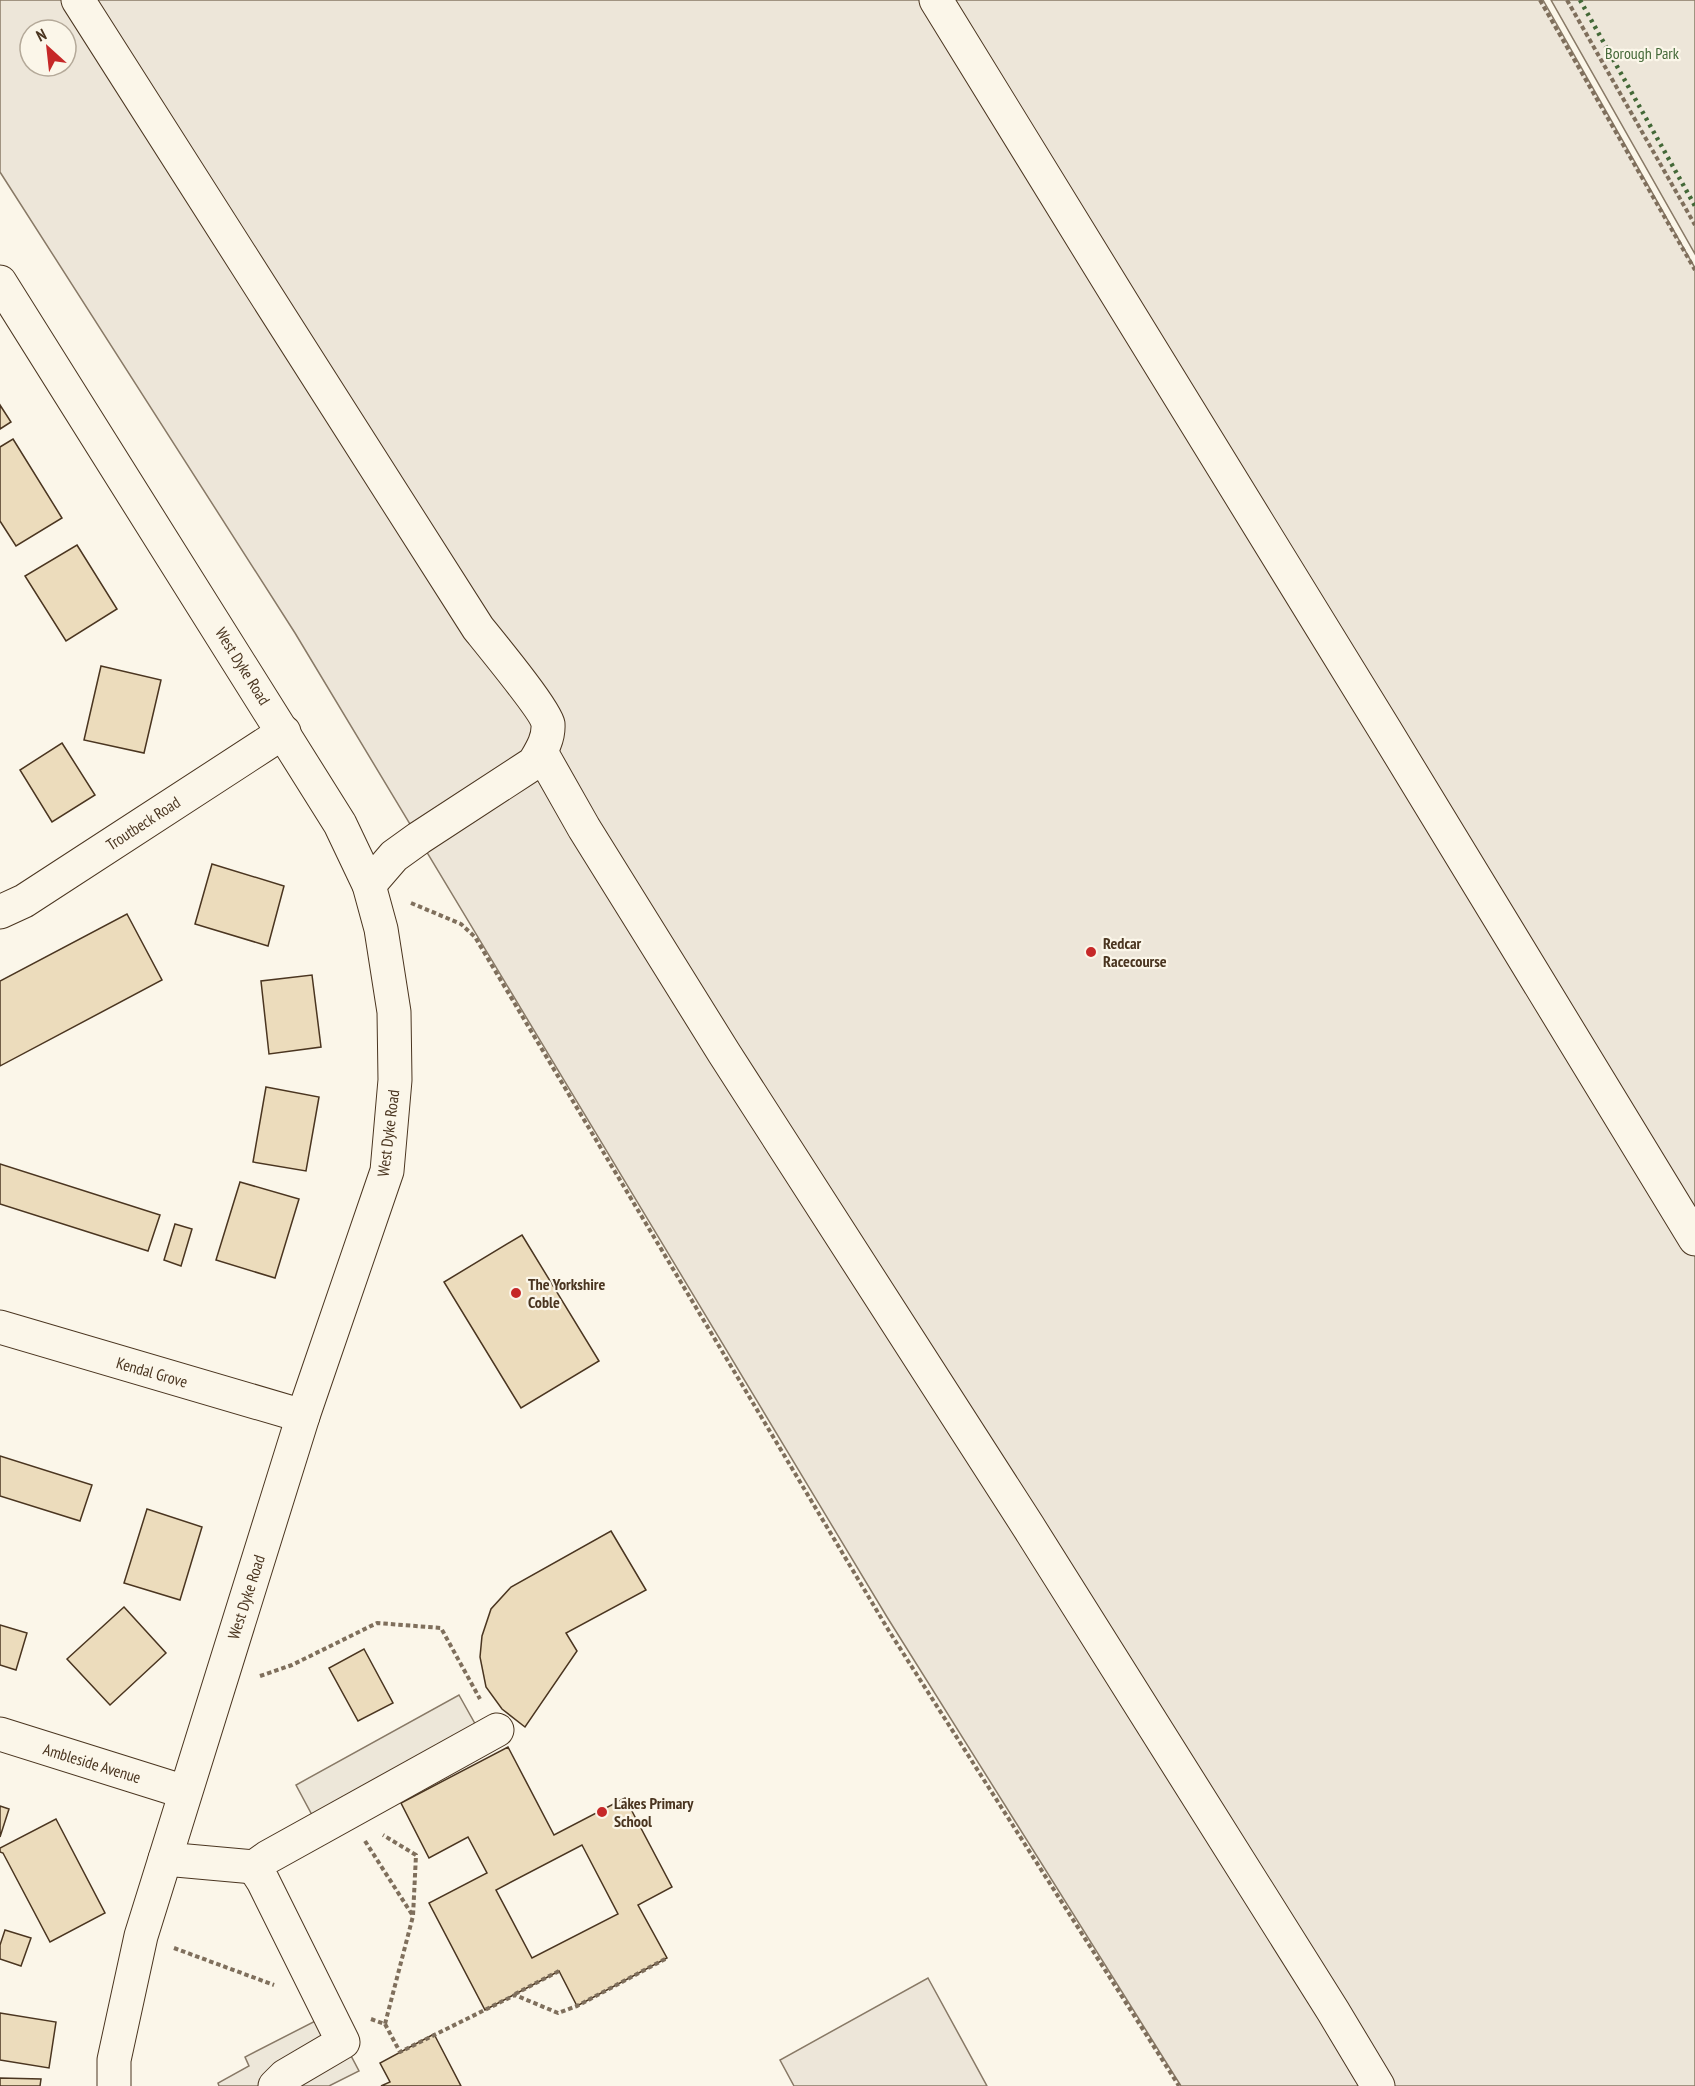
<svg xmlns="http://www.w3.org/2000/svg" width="1695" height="2086" viewBox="0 0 1695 2086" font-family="'PT Sans Narrow',sans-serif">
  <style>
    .green { fill: #ede6d9; stroke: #887966; stroke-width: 1.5; fill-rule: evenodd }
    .parking { fill: #ede7d9; stroke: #887966; stroke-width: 1.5 }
    .building { fill: #ecdcbc; stroke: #4a3520; stroke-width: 1.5; fill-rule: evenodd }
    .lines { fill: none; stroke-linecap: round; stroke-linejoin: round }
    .minor-casing { stroke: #4a3520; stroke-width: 35 }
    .path { stroke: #7f6f5c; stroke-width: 4; stroke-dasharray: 4.5 3; stroke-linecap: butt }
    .minor { stroke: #fbf6e9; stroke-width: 33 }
    .hedge { stroke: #436837; stroke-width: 4.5; stroke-dasharray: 3 4.5; stroke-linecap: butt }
    .poi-dot { fill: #c62828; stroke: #fbf6e9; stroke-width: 2 }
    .labels { text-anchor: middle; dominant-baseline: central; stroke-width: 4.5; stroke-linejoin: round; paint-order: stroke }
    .park-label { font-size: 16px; fill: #436837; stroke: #fbf6e9 }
    .street-label { font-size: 16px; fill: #4a3520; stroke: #fbf6e9 }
    .poi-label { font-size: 16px; font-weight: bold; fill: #4a3520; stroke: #fbf6e9; text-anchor: start }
  </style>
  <rect width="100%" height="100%" fill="#fbf6e9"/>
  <g class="green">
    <path d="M0 0H1543L1695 268V2086H1181L887 1617 295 633 0 172ZM30 30H66V66H30Z"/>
    <path d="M1551 0H1695V254Z"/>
    <path d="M928 1978 987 2086H794L780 2060Z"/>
  </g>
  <g class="parking">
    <path d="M459 1695 483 1738 319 1828 296 1785Z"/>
    <path d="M329 2014 359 2071 329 2086H219L218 2083 249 2066 245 2057Z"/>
  </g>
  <g class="building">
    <path d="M0 405 11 422 0 429Z"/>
    <path d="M13 439 62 518 16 546 0 521V447Z"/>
    <path d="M77 545 117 609 66 641 25 576Z"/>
    <path d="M101 666 161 680 144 753 84 740Z"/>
    <path d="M62 743 95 795 52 822 20 770Z"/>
    <path d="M212 864 284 886 268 946 195 924Z"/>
    <path d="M127 914 162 980 0 1066V981Z"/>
    <path d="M312 975 321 1047 269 1054 261 981Z"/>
    <path d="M266 1087 319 1097 306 1171 253 1162Z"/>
    <path d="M0 1164 160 1215 148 1251 0 1204Z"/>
    <path d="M240 1182 299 1199 275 1278 216 1260Z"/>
    <path d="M175 1224 192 1229 181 1266 164 1260Z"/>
    <path d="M522 1235 599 1361 521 1408 444 1282Z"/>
    <path d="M0 1456 92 1485 80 1521 0 1496Z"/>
    <path d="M147 1509 202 1527 180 1600 124 1583Z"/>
    <path d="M611 1531 646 1590 566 1633 577 1651 525 1727 502 1709 486 1687 480 1657 482 1636 491 1609 511 1587Z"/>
    <path d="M124 1607 166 1653 110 1705 67 1659Z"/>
    <path d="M0 1625 27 1633 16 1670 0 1665Z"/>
    <path d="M364 1649 393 1703 358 1721 329 1668Z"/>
    <path d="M508 1747 554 1835 625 1798 672 1887 638 1905 667 1958 577 2006 559 1971 485 2010 429 1903 487 1873 468 1837 429 1858 401 1803ZM582 1845 618 1914 532 1958 496 1890Z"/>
    <path d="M0 1806 9 1809 0 1837Z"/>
    <path d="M56 1819 105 1913 50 1942 3 1853 0 1852V1848Z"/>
    <path d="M5 1930 31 1938 21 1966 0 1959V1945Z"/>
    <path d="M0 2013 56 2022 49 2068 0 2060Z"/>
    <path d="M434 2034 461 2086H381L390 2082 380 2063Z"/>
    <path d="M0 2078 41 2079 40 2086H0Z"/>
  </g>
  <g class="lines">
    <g class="minor-casing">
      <g id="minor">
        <path d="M78 0 478 628C490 643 546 711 548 724 549 739 541 751 534 763L419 838 394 856 369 885"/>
        <path d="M936 0 1385 730 1695 1239"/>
        <path d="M0 282 340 824 369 885 381 929 394 1012 395 1080 387 1171 303 1416 141 1936 114 2060V2086"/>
        <path d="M541 752 584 828 724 1053 1028 1526 1333 2011 1378 2086"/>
        <path d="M0 912 24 901 284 732"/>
        <path d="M0 1327 303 1416"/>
        <path d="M0 1734 185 1792"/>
        <path d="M165 1859 254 1867"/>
        <path d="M275 2086 285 2076 343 2042 263 1881 254 1867 268 1857 497 1730"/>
      </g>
    </g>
    <g class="path">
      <path d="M1540 0 1695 270"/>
      <path d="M1567 0 1695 225"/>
      <path d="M411 903 461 924 475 937 889 1631 1179 2086"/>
      <path d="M260 1676 292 1665 377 1623 441 1628 480 1699"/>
      <path d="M365 1841 413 1916"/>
      <path d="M174 1948 274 1985"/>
      <path d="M515 1994 559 1971"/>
      <path d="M371 2019 385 2024 413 1916 416 1855 383 1835"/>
      <path d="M385 2024 400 2052 515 1995 558 2013 577 2006 667 1958"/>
    </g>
    <use href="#minor" class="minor"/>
    <path class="hedge" d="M1580 0 1695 206"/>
  </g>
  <g class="poi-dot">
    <circle cx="1091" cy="952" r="6"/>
    <circle cx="516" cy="1293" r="6"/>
    <circle cx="602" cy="1812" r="6"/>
  </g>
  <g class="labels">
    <g class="park-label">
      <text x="1642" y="53">Borough Park</text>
    </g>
    <g class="street-label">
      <text transform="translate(243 666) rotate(58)">West Dyke Road</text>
      <text transform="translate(143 823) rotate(-33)">Troutbeck Road</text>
      <text transform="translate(388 1133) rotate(-83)">West Dyke Road</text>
      <text transform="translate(152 1372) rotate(16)">Kendal Grove</text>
      <text transform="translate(246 1597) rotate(-72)">West Dyke Road</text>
      <text transform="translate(92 1763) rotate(17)">Ambleside Avenue</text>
    </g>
    <g class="poi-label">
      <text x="1103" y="943">Redcar<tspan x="1103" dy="18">Racecourse</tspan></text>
      <text x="528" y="1284">The Yorkshire<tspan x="528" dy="18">Coble</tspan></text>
      <text x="614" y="1803">Lakes Primary<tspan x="614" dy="18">School</tspan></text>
    </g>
  </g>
  <g transform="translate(48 48) rotate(333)"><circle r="28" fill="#fbf6e9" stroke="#b4a999" stroke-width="1.5"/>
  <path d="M0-4.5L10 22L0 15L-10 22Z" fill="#c62828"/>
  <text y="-9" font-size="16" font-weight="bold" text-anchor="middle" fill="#4a3520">N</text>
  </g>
</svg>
